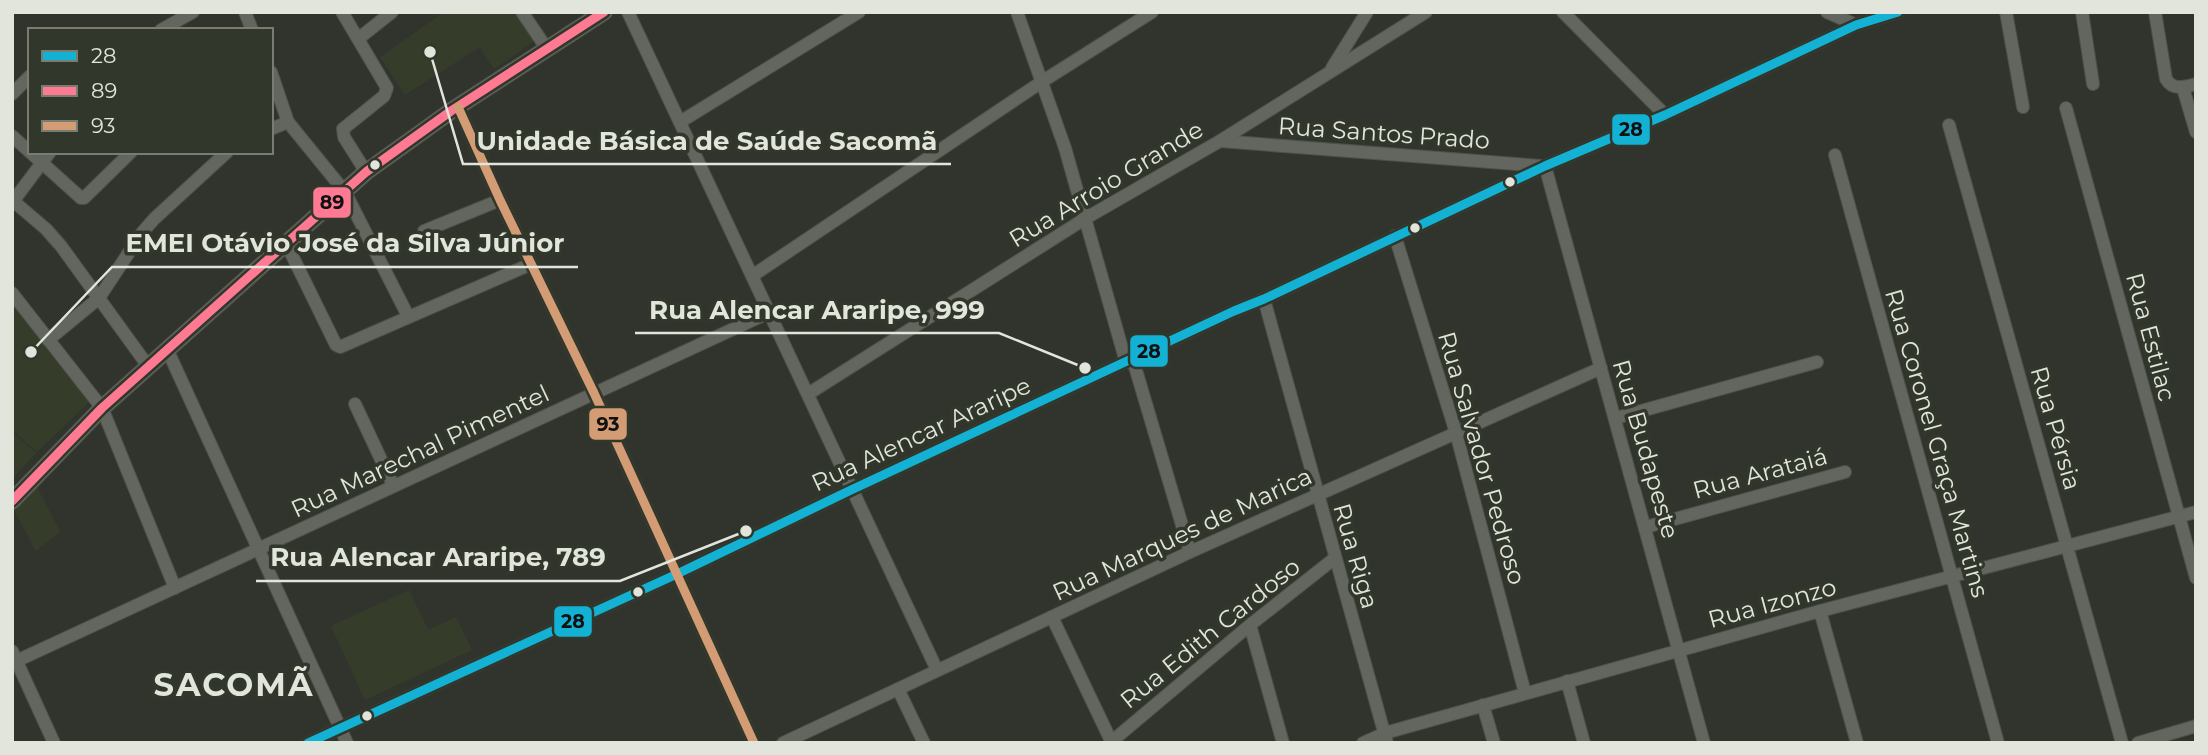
<svg xmlns="http://www.w3.org/2000/svg" width="2208" height="755" viewBox="0 0 2208 755" font-family="Montserrat,sans-serif">
  <style>
    .built { fill: #353d2a }
    .lines { fill: none; stroke-linecap: round; stroke-linejoin: round }
    .minor-casing { stroke: #4e5049; stroke-width: 14 }
    .major-casing { stroke: #4e5049; stroke-width: 18 }
    .minor { stroke: #63655f; stroke-width: 12 }
    .major { stroke: #64685f; stroke-width: 16 }
    .bus-1-casing { stroke: #31372a; stroke-width: 14 }
    .bus-2-casing { stroke: #31372a; stroke-width: 14 }
    .bus-3-casing { stroke: #31372a; stroke-width: 14 }
    .bus-1 { stroke: #13b2d5; stroke-width: 9 }
    .bus-2 { stroke: #fe7a93; stroke-width: 9 }
    .bus-3 { stroke: #d39c74; stroke-width: 9 }
    .bus-dot { fill: #e1e5dc; stroke: #31372a; stroke-width: 2.5 }
    .labels { text-anchor: middle; dominant-baseline: central; stroke-width: 7; stroke-linejoin: round; paint-order: stroke }
    .street-label { font-size: 24px; fill: #e1e5dc; stroke: #31372a }
    .district-label { font-size: 32px; font-weight: bold; letter-spacing: 2px; fill: #e1e5dc; stroke: #31372a }
    .leader { fill: none; stroke: #e1e5dc; stroke-width: 2.5 }
    .callout-dot { fill: #e1e5dc; stroke: #31372a; stroke-width: 2.5 }
    .callout-label { font-size: 26px; text-anchor: middle; font-weight: bold; fill: #e1e5dc; stroke: #31372a; stroke-width: 7; stroke-linejoin: round; paint-order: stroke }
    .line-badge { stroke: #31372a; stroke-width: 2.5 }
    .pale-badge-label { font-size: 19px; text-anchor: middle; font-weight: bold; fill: #111 }
  </style>
  <rect width="100%" height="100%" fill="#31342d"/>
  <g class="built">
    <path d="M444 12H515L536 40 494 69 480 47 405 95 380 57Z"/>
    <path d="M12 303 89 402 37 452 12 430Z"/>
    <path d="M12 432 36 453 12 479Z"/>
    <path d="M36 485 60 532 36 551 14 510Z"/>
    <path d="M409 590 428 630 456 617 472 650 365 700 331 626Z"/>
  </g>
  <g class="lines">
    <g class="minor-casing">
      <g id="minor">
        <path d="M245 12 252 30"/>
        <path d="M342 12 387 88 384 96 343 129 344 137 366 172"/>
        <path d="M522 12 547 49"/>
        <path d="M628 12 937 670"/>
        <path d="M1017 12 1065 148 1126 362"/>
        <path d="M1563 12 1665 115"/>
        <path d="M1827 12 1856 25"/>
        <path d="M2006 12 2023 107"/>
        <path d="M2082 12 2093 84"/>
        <path d="M2155 12 2166 79C2173 91 2185 87 2196 84"/>
        <path d="M161 30 193 12"/>
        <path d="M358 39 392 12"/>
        <path d="M1332 68 1367 12"/>
        <path d="M271 72 288 122 345 192 408 316"/>
        <path d="M2183 88 2196 132"/>
        <path d="M12 94 30 76"/>
        <path d="M458 107 500 200 594 393 754 743"/>
        <path d="M2066 108 2196 578"/>
        <path d="M680 122 859 12"/>
        <path d="M1949 125 2122 743"/>
        <path d="M271 129 288 122"/>
        <path d="M12 136 30 152"/>
        <path d="M1220 141 1541 166"/>
        <path d="M30 152 81 198H84L131 152"/>
        <path d="M1835 155 1998 743"/>
        <path d="M1545 166 1704 743"/>
        <path d="M12 200 46 229 61 246 148 366"/>
        <path d="M14 200 50 152"/>
        <path d="M424 231 500 200"/>
        <path d="M1395 236 1456 433 1525 693"/>
        <path d="M287 245 336 345 340 347 531 264"/>
        <path d="M752 276 1043 81 1152 12"/>
        <path d="M12 293 102 408 175 588"/>
        <path d="M1264 299 1387 743"/>
        <path d="M48 340 99 298 141 234 154 219 227 152"/>
        <path d="M167 349 347 743"/>
        <path d="M1133 360 1190 552"/>
        <path d="M808 394 1086 218 1220 141 1426 12"/>
        <path d="M355 404 393 485"/>
        <path d="M1616 418 1817 362"/>
        <path d="M1646 527 1845 472"/>
        <path d="M1820 611 1857 743"/>
        <path d="M1052 617 1112 743"/>
        <path d="M1250 625 1283 743"/>
        <path d="M12 651 54 743"/>
        <path d="M12 663 770 312"/>
        <path d="M1567 681 1584 743"/>
        <path d="M898 689 924 743"/>
        <path d="M1483 705 1494 743"/>
        <path d="M1111 742 1250 625 1335 558"/>
        <path d="M308 743 677 574 851 490 1234 311 1264 299 1545 166 1665 115 1856 25 1898 12"/>
        <path d="M783 743 1190 552 1601 368"/>
        <path d="M1363 743 1385 733 1820 611 2196 512"/>
        <path d="M2138 743 2196 726"/>
      </g>
    </g>
    <g class="major-casing">
      <path id="major" d="M12 501 102 408 366 172 451 111 604 12"/>
    </g>
    <use href="#minor" class="minor"/>
    <use href="#major" class="major"/>
    <g class="bus-1-casing">
      <path id="bus-1" d="M308 743 677 574 851 490 1234 311 1264 299 1545 166 1665 115 1856 25 1898 12"/>
    </g>
    <g class="bus-2-casing">
      <path id="bus-2" d="M12 501 102 408 366 172 451 111 604 12"/>
    </g>
    <g class="bus-3-casing">
      <path id="bus-3" d="M458 107 500 200 594 393 754 743"/>
    </g>
    <use href="#bus-1" class="bus-1"/>
    <use href="#bus-2" class="bus-2"/>
    <use href="#bus-3" class="bus-3"/>
  </g>
  <g class="bus-dot">
    <circle cx="375" cy="165" r="6"/>
    <circle cx="1510" cy="182" r="6"/>
    <circle cx="1415" cy="228" r="6"/>
    <circle cx="638" cy="592" r="6"/>
    <circle cx="367" cy="716" r="6"/>
  </g>
  <g class="labels">
    <g class="street-label">
      <text transform="translate(1384 133) rotate(4)">Rua Santos Prado</text>
      <text transform="translate(1106 184) rotate(-31)">Rua Arroio Grande</text>
      <text transform="translate(2151 337) rotate(75)">Rua Estilac</text>
      <text transform="translate(2056 428) rotate(74)">Rua Pérsia</text>
      <text transform="translate(921 434) rotate(-25)">Rua Alencar Araripe</text>
      <text transform="translate(1937 443) rotate(74)">Rua Coronel Graça Martins</text>
      <text transform="translate(1646 449) rotate(74)">Rua Budapeste</text>
      <text transform="translate(420 451) rotate(-25)">Rua Marechal Pimentel</text>
      <text transform="translate(1482 458) rotate(74)">Rua Salvador Pedroso</text>
      <text transform="translate(1760 473) rotate(-15)">Rua Arataiá</text>
      <text transform="translate(1182 534) rotate(-25)">Rua Marques de Marica</text>
      <text transform="translate(1356 556) rotate(74)">Rua Riga</text>
      <text transform="translate(1772 603) rotate(-15)">Rua Izonzo</text>
      <text transform="translate(1210 633) rotate(-39)">Rua Edith Cardoso</text>
    </g>
    <g class="district-label">
      <text x="234" y="684">SACOMÃ</text>
    </g>
  </g>
  <path class="leader" d="M430 52L463 164H951M31 352L112 267H578M1085 368L999 333H635M746 531L620 581H256"/>
  <g class="callout-dot">
    <circle cx="430" cy="52" r="7"/>
    <circle cx="31" cy="352" r="7"/>
    <circle cx="1085" cy="368" r="7"/>
    <circle cx="746" cy="531" r="7"/>
  </g>
  <g class="callout-label">
    <text x="707" y="150">Unidade Básica de Saúde Sacomã</text>
    <text x="345" y="252">EMEI Otávio José da Silva Júnior</text>
    <text x="817" y="319">Rua Alencar Araripe, 999</text>
    <text x="438" y="566">Rua Alencar Araripe, 789</text>
  </g>
  <g class="line-badge">
    <rect x="1611" y="113" width="40" height="33" rx="7" fill="#13b2d5"/>
    <rect x="312" y="186" width="40" height="33" rx="7" fill="#fe7a93"/>
    <rect x="1129" y="334" width="40" height="34" rx="7" fill="#13b2d5"/>
    <rect x="588" y="407" width="40" height="34" rx="7" fill="#d39c74"/>
    <rect x="553" y="605" width="40" height="33" rx="7" fill="#13b2d5"/>
  </g>
  <g class="pale-badge-label">
    <text x="1631" y="136">28</text>
    <text x="332" y="209">89</text>
    <text x="1149" y="358">28</text>
    <text x="608" y="431">93</text>
    <text x="573" y="628">28</text>
  </g>
  <rect width="2208" height="755" fill="none" stroke="#e1e5dc" stroke-width="28"/>
  <rect x="28" y="28" width="245" height="126" fill="#31372a" stroke="#777d71" stroke-width="2"/>
  <rect x="42" y="51" width="35" height="10" fill="#13b2d5" stroke="#777d71" stroke-width="2"/>
  <text x="91" y="63" font-size="21" fill="#e1e5dc">28</text>
  <rect x="42" y="86" width="35" height="10" fill="#fe7a93" stroke="#777d71" stroke-width="2"/>
  <text x="91" y="98" font-size="21" fill="#e1e5dc">89</text>
  <rect x="42" y="121" width="35" height="10" fill="#d39c74" stroke="#777d71" stroke-width="2"/>
  <text x="91" y="133" font-size="21" fill="#e1e5dc">93</text>
</svg>
